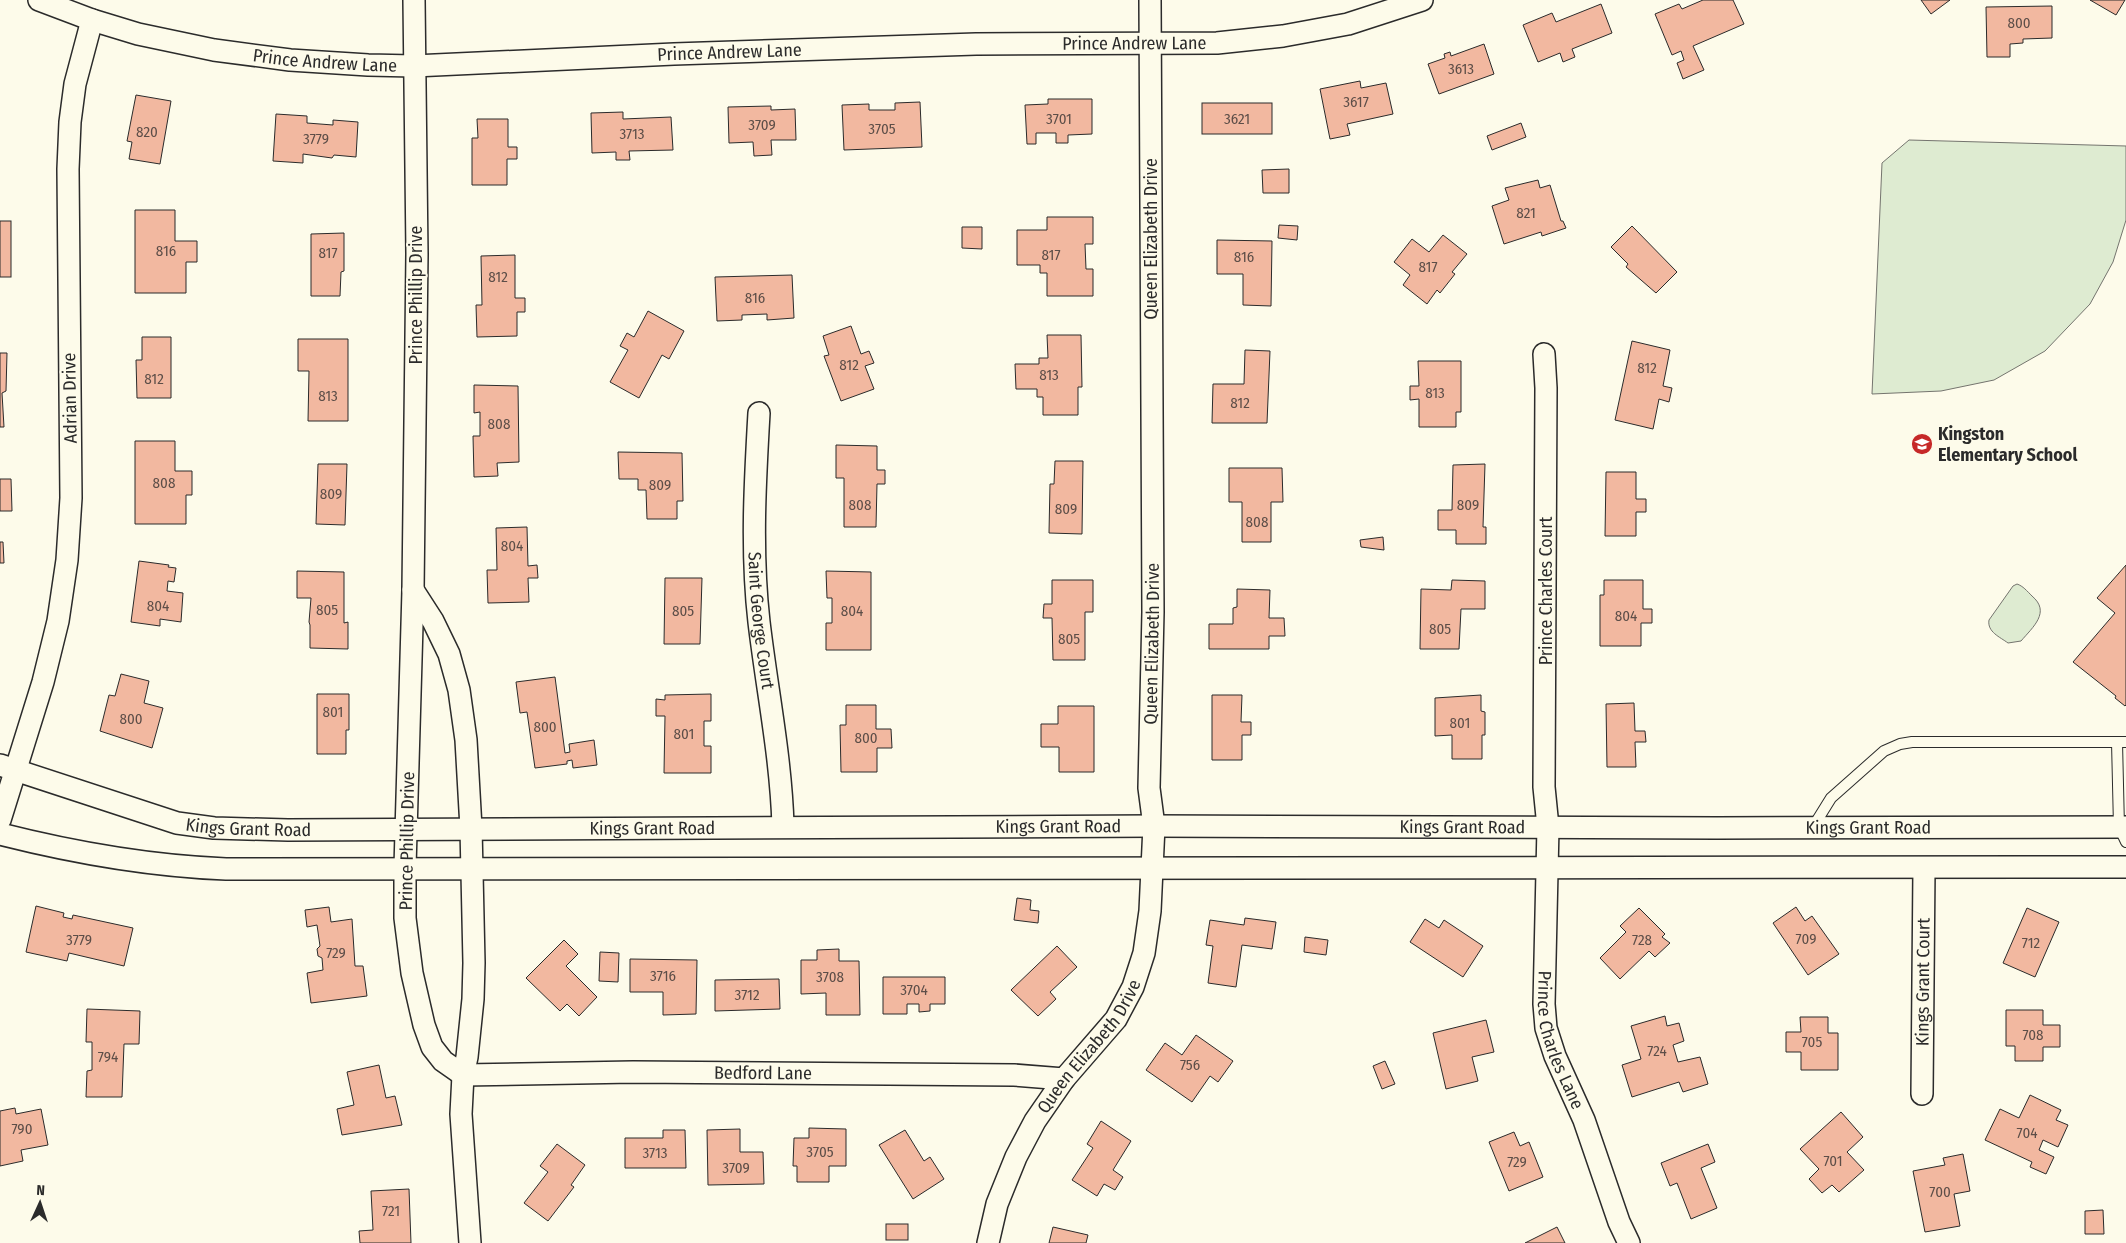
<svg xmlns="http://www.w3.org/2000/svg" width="2126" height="1243" viewBox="0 0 2126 1243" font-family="'Fira Sans Condensed',sans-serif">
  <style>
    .green { fill: #deebd1; stroke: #74746e }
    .building { fill: #f2b8a0; stroke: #2b2b2b }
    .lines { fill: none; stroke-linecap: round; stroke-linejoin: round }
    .service-casing { stroke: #2b2b2b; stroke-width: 12 }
    .minor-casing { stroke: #2b2b2b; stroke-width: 24 }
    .service { stroke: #fdfbea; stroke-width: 10 }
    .minor { stroke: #fdfbea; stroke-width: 21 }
    .labels { text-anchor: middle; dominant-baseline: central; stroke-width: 4; stroke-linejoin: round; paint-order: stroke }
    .number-label { font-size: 15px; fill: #5d4e48 }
    .street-label { font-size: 18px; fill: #2b2b2b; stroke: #fdfbea }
    .poi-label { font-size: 18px; font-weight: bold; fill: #2b2b2b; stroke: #fdfbea; text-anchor: start }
  </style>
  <rect width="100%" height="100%" fill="#fdfbea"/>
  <g class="green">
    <path d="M1909 140 2126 146V220L2113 262 2090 304 2045 351 1994 380 1941 391 1872 394 1882 163Z"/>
    <path d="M2017 584C2023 586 2027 591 2032 596 2051 612 2033 627 2021 641L2008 643C2000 637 1987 632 1989 620L2013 586Z"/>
  </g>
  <g class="building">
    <path d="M1703 0H1733L1744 24 1693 46 1704 70 1683 79 1677 63 1684 60 1681 51 1672 55 1655 14 1679 4 1682 9Z"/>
    <path d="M1921 0H1950L1931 14Z"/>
    <path d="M2090 0H2125L2116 15Z"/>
    <path d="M1601 4 1612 33 1572 49 1575 57 1563 62 1560 53 1538 62 1523 25 1552 13 1556 22Z"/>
    <path d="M2052 6V38L2023 39V43L2010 44V57H1987L1986 7Z"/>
    <path d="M1484 44 1494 74 1439 94 1428 64 1445 58 1444 54 1450 52 1451 56Z"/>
    <path d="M1360 81 1361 88 1386 83 1393 114 1347 124 1350 135 1330 139 1320 89Z"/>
    <path d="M136 95 171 101 160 164 129 159 132 142 127 141Z"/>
    <path d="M1048 99H1092V134L1068 135V143H1056V133H1036V144H1027L1025 105 1048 104Z"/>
    <path d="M920 102 922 147 844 150 842 105 869 104V110H895V103Z"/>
    <rect x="1202" y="103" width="70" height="31"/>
    <path d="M771 106V110L795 109 796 140H771L772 155 754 156 753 142 729 143 728 107Z"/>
    <path d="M623 112V119L671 117 673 150 629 151 630 160H616V152L592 153 591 113Z"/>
    <path d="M276 114 307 116V123L333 125V120L358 122 356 157 334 155 332 158 303 154V163L273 161Z"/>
    <path d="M477 119H508V147H517V159H507V185H472V138H478Z"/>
    <path d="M1521 123 1526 137 1492 150 1487 136Z"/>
    <path d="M1289 169V193H1263L1262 170Z"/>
    <path d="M1538 180 1540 188 1550 185 1561 221H1563L1566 228 1542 236 1541 232 1504 244 1492 206 1509 200 1505 188Z"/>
    <path d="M135 210H175V241H197V262H186V293H135Z"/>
    <path d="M1047 217H1093V244H1085L1086 269H1093V296H1047V273H1040V265H1017V230H1047Z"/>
    <rect x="0" y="221" width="11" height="56"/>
    <path d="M1279 225 1298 226 1297 240 1278 238Z"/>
    <path d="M1632 226 1677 272 1656 293 1626 267 1628 264 1611 247Z"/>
    <path d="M962 227H982V249L962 248Z"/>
    <path d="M344 233V271L341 272 340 296H311V234Z"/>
    <path d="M1443 235 1467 254 1452 272 1455 274 1440 293 1437 290 1427 304 1403 285 1410 275 1394 262 1412 239 1429 252Z"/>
    <path d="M1217 240 1272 241 1271 306 1243 305V274H1217Z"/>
    <path d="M515 255V298H525V312H517V336L477 337 476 305H482L481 256Z"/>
    <path d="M792 275 794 318 767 320V314L742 315V320L717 321 715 277Z"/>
    <path d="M648 311 684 331 669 359 662 355 639 398 610 382 628 350 620 346 627 333 634 337Z"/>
    <path d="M851 326 861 354 869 351 874 363 865 366 874 389 841 401 824 356 829 355 823 336Z"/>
    <path d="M1047 335H1081L1082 387H1078V415H1043V397H1037V389H1016L1015 364H1039V358H1048Z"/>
    <path d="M142 337H171V398H137L136 360H142Z"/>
    <path d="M298 339H348V421H308L309 371H298Z"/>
    <path d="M1632 341 1670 350 1663 386 1672 388 1669 402 1659 399 1653 429 1615 420Z"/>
    <path d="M1245 350 1270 351 1267 423H1212L1213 384H1244Z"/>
    <path d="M0 353H7L6 391 2 393 4 427H0Z"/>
    <path d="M1418 361H1461V412H1456V427H1419V399L1410 400V386H1419Z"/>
    <path d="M474 385 518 386 519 462 497 463 498 476 474 477 473 436H480V412L474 413Z"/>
    <path d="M135 441H175V471H192V495H186V524H135Z"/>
    <path d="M836 445 877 446V470H885V484H877L876 527H844V478H836Z"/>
    <path d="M618 452 682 453 683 501H677V519H647L646 490H638V479H619Z"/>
    <path d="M1055 461H1083L1082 534 1049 533 1050 484H1054Z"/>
    <path d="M318 464H347L345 525 316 524Z"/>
    <path d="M1485 464 1483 527H1486V544H1456V530H1438V510H1452L1453 465Z"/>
    <path d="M1229 468H1282L1283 502H1271V542H1242V502H1229Z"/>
    <path d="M1606 472H1636V499H1646V512H1636V536H1605Z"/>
    <path d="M0 479H11L12 511H0Z"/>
    <path d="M527 527 528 566 537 565 538 578H528L529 602 488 603 487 570H497L496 528Z"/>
    <path d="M1383 537 1384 550 1361 547 1360 540Z"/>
    <path d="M0 542H3L4 563H0Z"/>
    <path d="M139 561 169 565 168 567 176 568 174 582 168 581 167 591 183 593 181 622 160 619V626L131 622Z"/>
    <path d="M2126 565V705L2125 706 2115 698 2116 696 2073 662 2115 613 2097 598Z"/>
    <path d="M297 571 344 572V623L348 622V649L310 648V625L309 622 311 598H297Z"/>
    <path d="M826 571 871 572V650H826V623H832V598H827Z"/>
    <path d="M665 578H702L700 644H664Z"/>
    <path d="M1052 580H1093V612H1085V660H1053L1052 618H1043L1044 604H1052Z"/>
    <path d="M1452 580 1485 581V609H1461L1459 649H1420L1421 589 1451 590Z"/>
    <path d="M1604 580H1643V609H1652V623H1641V646H1600V595H1604Z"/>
    <path d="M1237 589 1270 590 1269 618H1284L1285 636H1269V649H1209V624H1233V608L1237 607Z"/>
    <path d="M121 674 149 681 144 703 163 708 152 748 100 731 109 695 115 696Z"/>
    <path d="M555 677 565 753 570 752 569 744 594 740 597 765 573 768 572 760 567 761V764L535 768 527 712 520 713 516 682Z"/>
    <path d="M317 694H349V730H346V754H317Z"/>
    <path d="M711 694V721H704V746H711V773H664L665 716H656V699L665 700V695Z"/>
    <path d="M1212 695H1242L1241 722H1251V735H1242V760H1212Z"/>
    <path d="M1481 695V711L1485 712V735H1482V759H1452V735L1435 736V698Z"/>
    <path d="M1634 703 1635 731H1645L1646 742H1635L1636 767H1607L1606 704Z"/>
    <path d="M846 705H876V729H891L892 748H877V772H841L840 725H846Z"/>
    <path d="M1058 706H1094V772H1059V747H1041V724H1058Z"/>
    <path d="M1017 898 1031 900 1030 910 1039 911 1038 923 1014 920Z"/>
    <path d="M36 906 64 913 63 917 72 919 73 915 133 928 124 966 69 953 67 961 26 952Z"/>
    <path d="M329 907 331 922 352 919 355 966H363L367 996 311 1003 307 973 323 970 322 958 318 956 317 949 320 946 317 925 307 927 305 910Z"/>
    <path d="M1796 907 1805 921 1812 916 1839 954 1808 975 1773 923Z"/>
    <path d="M1639 908 1665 934 1662 937 1670 943 1655 957 1649 951 1620 979 1600 958 1626 932 1620 926Z"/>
    <path d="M2027 908 2059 922 2035 977 2003 963Z"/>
    <path d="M1245 918 1276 922 1272 949 1242 945 1236 987 1208 983 1213 946 1206 945 1210 920 1244 925Z"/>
    <path d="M1425 919 1439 928 1444 920 1483 946 1463 977 1410 942Z"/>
    <path d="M1305 937 1328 940 1326 955 1304 952Z"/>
    <path d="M564 940 578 954 566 966 597 997 579 1016 567 1004 560 1011 526 978Z"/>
    <path d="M1057 946 1077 967 1050 992 1056 999 1038 1016 1011 990Z"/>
    <path d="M839 949V961H859L860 1015H826V993L801 994V960H817V950Z"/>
    <path d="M600 952 619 953 618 982 599 981Z"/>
    <path d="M630 959 697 960 696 1014 663 1015V992H630Z"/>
    <path d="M883 977H945V1004H930V1011L919 1012V1004H907V1014H883Z"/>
    <path d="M779 979 780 1009 715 1011V980Z"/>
    <path d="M87 1009 140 1011 139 1044H124L122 1097H86L87 1071 92 1070V1042H86Z"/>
    <path d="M2006 1010H2043V1025H2060V1047H2043V1061H2015V1046H2006Z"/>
    <path d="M1665 1016 1667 1026 1679 1023 1684 1041 1673 1045 1678 1062 1700 1057 1708 1084 1683 1092 1679 1082 1632 1097 1622 1065 1641 1059 1631 1026Z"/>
    <path d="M1800 1017H1828V1033H1838V1070H1801V1052H1786V1032H1801Z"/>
    <path d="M1486 1020 1494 1052 1472 1057 1478 1081 1446 1089 1433 1033Z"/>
    <path d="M1196 1035 1233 1061 1218 1082 1210 1076 1192 1102 1146 1070 1165 1043 1182 1055Z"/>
    <path d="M1385 1061 1395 1084 1382 1089 1373 1066Z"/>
    <path d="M379 1065 386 1098 395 1096 402 1125 342 1135 337 1109 354 1105 347 1072Z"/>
    <path d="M2030 1095 2061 1110 2056 1120 2068 1125 2058 1147 2043 1140 2039 1150 2054 1157 2046 1174 2030 1167 2032 1162 1985 1140 2000 1109 2019 1118Z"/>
    <path d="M15 1108 16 1114 41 1109 48 1145 21 1150 23 1161 0 1166V1111Z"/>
    <path d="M1841 1112 1863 1137 1847 1152 1864 1170 1839 1192 1832 1185 1822 1193 1809 1179 1819 1169 1800 1149Z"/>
    <path d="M1101 1121 1131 1141 1113 1170 1123 1177 1115 1190 1104 1184 1097 1196 1072 1180 1093 1148 1087 1144Z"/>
    <path d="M809 1128 846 1129V1166H829V1182H797V1166H793L794 1138H809Z"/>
    <path d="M740 1129V1152H763L764 1184 708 1185 707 1130Z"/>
    <path d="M663 1130H685L686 1168H625V1138H663Z"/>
    <path d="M905 1130 924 1161 930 1157 944 1179 913 1199 879 1145Z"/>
    <path d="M1514 1132 1520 1146 1529 1142 1543 1177 1509 1191 1489 1142Z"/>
    <path d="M557 1144 585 1165 571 1185 574 1187 548 1221 524 1203 548 1172 540 1166Z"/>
    <path d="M1708 1144 1715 1162 1701 1168 1717 1208 1691 1219 1677 1183 1670 1186 1661 1163Z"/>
    <path d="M1963 1154 1970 1191 1954 1194 1960 1226 1925 1232 1913 1171 1945 1165 1943 1158Z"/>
    <path d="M409 1189 411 1243H360L359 1231 373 1230 371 1191Z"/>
    <path d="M2103 1210 2104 1234H2085V1211Z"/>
    <rect x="886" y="1224" width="22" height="16"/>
    <path d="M1053 1227 1088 1235 1086 1243H1049Z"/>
    <path d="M1557 1227 1565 1243H1525Z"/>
  </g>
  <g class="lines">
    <g class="service-casing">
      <g id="service">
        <path d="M2117 742 2119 827 2126 842"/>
        <path d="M1813 827 1831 798 1884 751 1900 744 1912 742H2126"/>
      </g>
    </g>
    <g class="minor-casing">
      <g id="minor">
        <path id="s1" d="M39 0 92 20 138 34 214 50 290 60 368 65 414 66 674 54 976 44 1217 43 1283 36 1348 24 1422 0"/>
        <path d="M414 0 417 254 413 590 405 867V918L412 973 424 1025 432 1047 443 1061 463 1075"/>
        <path id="s2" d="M1544 354 1546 388 1544 787 1548 827 1544 1004 1546 1028 1555 1056 1584 1120 1619 1222 1629 1243"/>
        <path id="s3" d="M759 413C755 482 751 552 759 622 767 690 781 757 783 826"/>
        <path d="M413 590 433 621 449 654 459 690 466 740 471 828 474 963 473 999 467 1057 463 1075 461 1114 470 1243"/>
        <path id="s4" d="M0 765 177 823 214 828 288 830 1154 826 1717 828 2126 827"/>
        <path d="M0 820 43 682 58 621 67 560 71 498 68 169 70 122 75 84 92 20"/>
        <path d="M0 834C75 853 149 866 226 869L2126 867"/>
        <path id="s5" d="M463 1075 633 1072 1014 1075 1064 1079"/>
        <path id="s6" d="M1922 1094 1924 868"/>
        <path id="s7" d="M988 1243 997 1204 1016 1157 1035 1121 1064 1079 1116 1019 1133 987 1144 953 1150 911 1154 826 1149 788 1153 612 1150 0"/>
      </g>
    </g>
    <use href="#service" class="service"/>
    <use href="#minor" class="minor"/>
  </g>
  <defs>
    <g id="school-disc" transform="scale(1.125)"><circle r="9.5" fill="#c62828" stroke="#fdfbea"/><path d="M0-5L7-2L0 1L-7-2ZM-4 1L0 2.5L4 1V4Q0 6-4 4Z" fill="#fff"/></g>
  </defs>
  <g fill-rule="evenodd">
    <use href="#school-disc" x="1922" y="444"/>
  </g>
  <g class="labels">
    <g class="number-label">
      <text x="2019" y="23">800</text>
      <text x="1461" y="69">3613</text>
      <text x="1356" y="102">3617</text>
      <text x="1059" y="119">3701</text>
      <text x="1237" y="119">3621</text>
      <text x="762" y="125">3709</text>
      <text x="882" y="129">3705</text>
      <text x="147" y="132">820</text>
      <text x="632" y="134">3713</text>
      <text x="316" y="139">3779</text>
      <text x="1526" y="213">821</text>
      <text x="166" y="251">816</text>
      <text x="328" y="253">817</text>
      <text x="1051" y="255">817</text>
      <text x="1244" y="257">816</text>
      <text x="1428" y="267">817</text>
      <text x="498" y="277">812</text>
      <text x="755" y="298">816</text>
      <text x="849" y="365">812</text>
      <text x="1647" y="368">812</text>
      <text x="1049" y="375">813</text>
      <text x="154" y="379">812</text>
      <text x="1435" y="393">813</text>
      <text x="328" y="396">813</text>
      <text x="1240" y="403">812</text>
      <text x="499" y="424">808</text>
      <text x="164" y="483">808</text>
      <text x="660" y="485">809</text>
      <text x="331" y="494">809</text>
      <text x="860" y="505">808</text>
      <text x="1468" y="505">809</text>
      <text x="1066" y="509">809</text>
      <text x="1257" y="522">808</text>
      <text x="512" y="546">804</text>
      <text x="158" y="606">804</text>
      <text x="327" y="610">805</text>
      <text x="683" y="611">805</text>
      <text x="852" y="611">804</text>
      <text x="1626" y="616">804</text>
      <text x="1440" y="629">805</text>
      <text x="1069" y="639">805</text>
      <text x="333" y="712">801</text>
      <text x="131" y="719">800</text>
      <text x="1460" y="723">801</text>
      <text x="545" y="727">800</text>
      <text x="684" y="734">801</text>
      <text x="866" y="738">800</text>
      <text x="1806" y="939">709</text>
      <text x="79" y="940">3779</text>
      <text x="1642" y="940">728</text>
      <text x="2031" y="943">712</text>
      <text x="336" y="953">729</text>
      <text x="663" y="976">3716</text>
      <text x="830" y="977">3708</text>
      <text x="914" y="990">3704</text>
      <text x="747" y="995">3712</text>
      <text x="2033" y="1035">708</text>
      <text x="1812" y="1042">705</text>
      <text x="1657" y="1051">724</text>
      <text x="108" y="1057">794</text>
      <text x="1190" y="1065">756</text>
      <text x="22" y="1129">790</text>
      <text x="2027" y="1133">704</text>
      <text x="820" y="1152">3705</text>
      <text x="655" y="1153">3713</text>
      <text x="1833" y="1161">701</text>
      <text x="1517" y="1162">729</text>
      <text x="736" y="1168">3709</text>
      <text x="1940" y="1192">700</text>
      <text x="391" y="1211">721</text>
    </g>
    <g class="street-label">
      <text stroke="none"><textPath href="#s1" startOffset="1104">Prince Andrew Lane</textPath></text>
      <text stroke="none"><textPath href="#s1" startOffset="699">Prince Andrew Lane</textPath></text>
      <text stroke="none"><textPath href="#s1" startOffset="294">Prince Andrew Lane</textPath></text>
      <text transform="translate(1151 239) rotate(-90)">Queen Elizabeth Drive</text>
      <text transform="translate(416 295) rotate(-90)">Prince Phillip Drive</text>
      <text transform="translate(70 398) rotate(-91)">Adrian Drive</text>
      <text transform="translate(1546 591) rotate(-90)">Prince Charles Court</text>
      <text stroke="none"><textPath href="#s3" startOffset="208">Saint George Court</textPath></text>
      <text stroke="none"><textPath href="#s7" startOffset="644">Queen Elizabeth Drive</textPath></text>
      <text stroke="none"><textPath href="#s4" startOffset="258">Kings Grant Road</textPath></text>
      <text stroke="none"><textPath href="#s4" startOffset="1068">Kings Grant Road</textPath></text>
      <text stroke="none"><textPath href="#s4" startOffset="662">Kings Grant Road</textPath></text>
      <text stroke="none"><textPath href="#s4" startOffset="1472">Kings Grant Road</textPath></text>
      <text stroke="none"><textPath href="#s4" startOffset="1878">Kings Grant Road</textPath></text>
      <text transform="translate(407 841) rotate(-89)">Prince Phillip Drive</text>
      <text stroke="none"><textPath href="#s6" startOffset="112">Kings Grant Court</textPath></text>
      <text stroke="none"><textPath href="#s2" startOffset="689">Prince Charles Lane</textPath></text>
      <text stroke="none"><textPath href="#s7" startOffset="224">Queen Elizabeth Drive</textPath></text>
      <text stroke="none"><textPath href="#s5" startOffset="300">Bedford Lane</textPath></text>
    </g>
    <g class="poi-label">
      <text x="1938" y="434">Kingston<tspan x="1938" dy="21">Elementary School</tspan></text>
    </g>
  </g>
  <g transform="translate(40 1203) rotate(3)" stroke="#fdfbea" stroke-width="4" paint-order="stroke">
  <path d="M0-4L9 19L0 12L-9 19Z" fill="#2b2b2b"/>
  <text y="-8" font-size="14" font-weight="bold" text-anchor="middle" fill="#2b2b2b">N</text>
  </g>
</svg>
